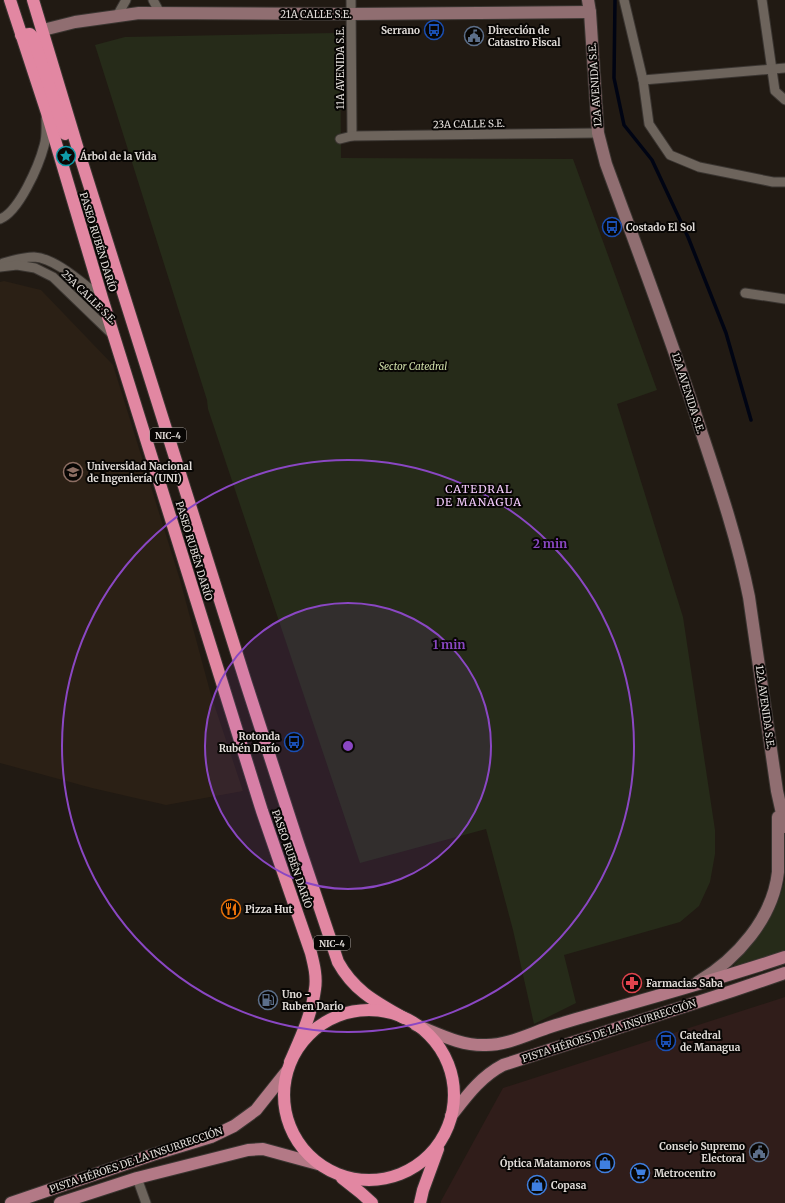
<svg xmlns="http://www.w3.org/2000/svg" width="785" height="1203" viewBox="0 0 785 1203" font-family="Merriweather,serif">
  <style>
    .commercial { fill: #301d1a }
    .built { fill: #2b2015 }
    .green { fill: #262b19 }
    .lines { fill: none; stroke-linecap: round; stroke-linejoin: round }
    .stream { stroke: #000413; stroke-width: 3.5 }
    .street-casing { stroke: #3a3531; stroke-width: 11 }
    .secondary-casing { stroke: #3a3531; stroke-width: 14 }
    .primary-casing { stroke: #3a3531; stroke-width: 14 }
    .highway-casing { stroke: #3a3531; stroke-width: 14 }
    .street { stroke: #6d645c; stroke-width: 9 }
    .secondary { stroke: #906e71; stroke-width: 12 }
    .primary { stroke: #b37986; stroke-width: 12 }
    .highway { stroke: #e287a2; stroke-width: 12 }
    .ring { fill: none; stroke: #8a47c3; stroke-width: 2 }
    .labels { text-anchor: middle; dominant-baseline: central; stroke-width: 4; stroke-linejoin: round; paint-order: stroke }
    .shield { fill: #080604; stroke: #a19c99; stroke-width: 1 }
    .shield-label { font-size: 9px; font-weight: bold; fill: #e2ddd9 }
    .street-label { font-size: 10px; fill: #e2ddd9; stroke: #080604 }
    .poi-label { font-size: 10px; font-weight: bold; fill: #e2ddd9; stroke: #080604; text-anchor: start }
    .park-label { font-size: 10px; font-style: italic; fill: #cfdea9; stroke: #080604 }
    .neighbourhood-label { font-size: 11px; letter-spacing: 1px; fill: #f6cdff; stroke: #080604 }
    .centre { fill: #8a47c3; stroke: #080604; stroke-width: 2 }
    .ring-label { font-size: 12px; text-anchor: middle; font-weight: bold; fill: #8a47c3; stroke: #080604; stroke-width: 4; stroke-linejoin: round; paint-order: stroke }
  </style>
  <rect width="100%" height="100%" fill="#211a13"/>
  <path class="commercial" d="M785 997V1203H441V1201L503 1088Z"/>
  <path class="built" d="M4 281 41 290 113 365 180 580 211 695 243 791 166 805 92 788 0 763V282Z"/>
  <g class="green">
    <path d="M335 33 340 34 341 158 573 159 657 390 617 404 683 617 715 830V854L710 882 699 906 680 922 564 955 576 1003 534 1024 513 930 486 829 360 863 208 409 207 400 95 45 125 37Z"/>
    <path d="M785 879V953L734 968V965C758 939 776 915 785 879Z"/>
  </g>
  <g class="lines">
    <path class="stream" d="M615 0 614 78 624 125 652 160 688 237 726 333 751 420"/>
    <g class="street-casing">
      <g id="street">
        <path d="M153 0 160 13"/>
        <path d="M351 0 352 136"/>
        <path d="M624 0 643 80 649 124 670 155 699 167 773 182H785"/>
        <path d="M762 0 775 91 785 100"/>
        <path d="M117 16 126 0"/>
        <path d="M643 80 785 68"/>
        <path d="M340 139 352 136 598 133"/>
        <path d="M0 219C19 212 39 165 44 146 47 137 46 127 46 118"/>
        <path d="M3 263C13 260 23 257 34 257 56 258 84 285 102 298"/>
        <path d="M0 267 17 265 35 268 53 277 113 335"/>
        <path d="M745 293 785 299"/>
        <path d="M137 1178 146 1203"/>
      </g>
    </g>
    <g class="secondary-casing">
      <g id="secondary">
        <path d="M588 0 590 12 598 133 606 164C639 254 673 343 702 434 720 488 738 542 749 597L777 791 785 827"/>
        <path d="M43 30 75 22 139 13 351 14 590 12"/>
        <path d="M698 982C737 959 773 918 778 872V817"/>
      </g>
    </g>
    <g class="primary-casing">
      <g id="primary">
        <path d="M416 1025C439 1034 461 1046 486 1045 507 1045 527 1035 547 1028 556 1025 566 1022 576 1019 646 999 716 980 785 957"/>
        <path d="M451 1116C466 1097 480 1077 503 1065L732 991 785 973"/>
        <path d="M11 1203 152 1155 211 1137 234 1126 256 1110 287 1071"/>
        <path d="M60 1203 137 1178 248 1150 263 1149 318 1164"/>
      </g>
    </g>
    <g class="highway-casing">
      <g id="highway">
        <path d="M10 0 47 113 102 298 262 811 311 953C314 965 317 977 315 989 312 1014 300 1039 290 1062"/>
        <path d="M33 0 80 156 246 683 297 840 338 962C354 991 376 1002 404 1018"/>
        <path d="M21 35 30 34 33 37 65 134"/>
        <circle cx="369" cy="1095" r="85"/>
        <path d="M342 1178 361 1193 372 1203"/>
        <path d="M420 1203 423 1190 438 1149"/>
      </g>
    </g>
    <use href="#street" class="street"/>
    <use href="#secondary" class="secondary"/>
    <use href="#primary" class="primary"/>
    <use href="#highway" class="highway"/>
  </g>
  <circle cx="348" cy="746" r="143" fill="#8a47c3" fill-opacity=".12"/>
  <g class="ring">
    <circle cx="348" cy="746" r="143"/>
    <circle cx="348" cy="746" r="286"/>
  </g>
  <defs>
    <g id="bus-ring" transform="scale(1)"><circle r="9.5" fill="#080604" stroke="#1a4fb4" stroke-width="1.5"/><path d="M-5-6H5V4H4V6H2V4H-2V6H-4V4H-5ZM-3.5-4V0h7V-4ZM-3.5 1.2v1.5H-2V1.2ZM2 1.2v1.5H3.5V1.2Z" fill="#1a4fb4"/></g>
    <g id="civic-ring" transform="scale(1)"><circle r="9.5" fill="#080604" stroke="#5c6f8a" stroke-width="1.5"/><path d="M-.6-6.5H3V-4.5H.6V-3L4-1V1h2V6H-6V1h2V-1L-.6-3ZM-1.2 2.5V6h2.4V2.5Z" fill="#5c6f8a"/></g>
    <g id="sight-ring" transform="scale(1)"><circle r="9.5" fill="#080604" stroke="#0f9aa8" stroke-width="1.5"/><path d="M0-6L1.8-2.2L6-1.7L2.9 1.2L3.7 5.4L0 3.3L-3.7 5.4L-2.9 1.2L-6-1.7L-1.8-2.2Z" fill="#0f9aa8"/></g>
    <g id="university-ring" transform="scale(1)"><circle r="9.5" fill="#080604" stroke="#8d6e63" stroke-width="1.5"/><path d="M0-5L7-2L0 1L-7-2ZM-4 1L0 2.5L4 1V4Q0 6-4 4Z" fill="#8d6e63"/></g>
    <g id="restaurant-ring" transform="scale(1)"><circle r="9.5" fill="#080604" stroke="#e8710a" stroke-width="1.5"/><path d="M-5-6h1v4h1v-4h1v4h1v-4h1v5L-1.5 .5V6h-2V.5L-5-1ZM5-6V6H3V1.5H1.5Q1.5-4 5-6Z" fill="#e8710a"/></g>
    <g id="pharmacy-ring" transform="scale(1)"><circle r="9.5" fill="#080604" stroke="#e0444e" stroke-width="1.5"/><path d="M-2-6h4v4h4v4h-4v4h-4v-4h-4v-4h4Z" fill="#e0444e"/></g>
    <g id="fuel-ring" transform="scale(1)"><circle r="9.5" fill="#080604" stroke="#5c6f8a" stroke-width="1.5"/><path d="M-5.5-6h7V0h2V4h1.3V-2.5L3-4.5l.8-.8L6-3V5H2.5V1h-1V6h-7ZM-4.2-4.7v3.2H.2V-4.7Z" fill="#5c6f8a"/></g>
    <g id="shop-ring" transform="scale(1)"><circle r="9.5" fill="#080604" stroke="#3f7fe0" stroke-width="1.5"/><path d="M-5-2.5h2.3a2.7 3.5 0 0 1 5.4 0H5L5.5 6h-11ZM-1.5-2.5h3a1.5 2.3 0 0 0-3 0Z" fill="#3f7fe0"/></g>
    <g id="supermarket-ring" transform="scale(1)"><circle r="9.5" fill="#080604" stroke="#3f7fe0" stroke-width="1.5"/><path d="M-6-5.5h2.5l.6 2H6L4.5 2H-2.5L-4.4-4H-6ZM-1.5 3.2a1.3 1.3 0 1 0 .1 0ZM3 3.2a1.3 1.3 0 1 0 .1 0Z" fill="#3f7fe0"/></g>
  </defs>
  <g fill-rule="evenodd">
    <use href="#bus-ring" x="434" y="30"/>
    <use href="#civic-ring" x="474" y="36"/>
    <use href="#sight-ring" x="66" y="156"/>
    <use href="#bus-ring" x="612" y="227"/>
    <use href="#university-ring" x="73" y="472"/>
    <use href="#bus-ring" x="294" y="742"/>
    <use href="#restaurant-ring" x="231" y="909"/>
    <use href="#pharmacy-ring" x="632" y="983"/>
    <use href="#fuel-ring" x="268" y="1000"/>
    <use href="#bus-ring" x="666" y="1041"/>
    <use href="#civic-ring" x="759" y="1152"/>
    <use href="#shop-ring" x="605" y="1163"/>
    <use href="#supermarket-ring" x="640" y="1173"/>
    <use href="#shop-ring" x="537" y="1185"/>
  </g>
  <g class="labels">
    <g class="shield">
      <rect x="150" y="428" width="36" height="14" rx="3"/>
      <rect x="314" y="936" width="36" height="14" rx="3"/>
    </g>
    <g class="shield-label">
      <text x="168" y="435">NIC-4</text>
      <text x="332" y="943">NIC-4</text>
    </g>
    <g class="street-label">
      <text x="316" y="14">21A CALLE S.E.</text>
      <text transform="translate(340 68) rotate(-90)">11A AVENIDA S.E.</text>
      <text transform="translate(595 85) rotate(-94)">12A AVENIDA S.E.</text>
      <text transform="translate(469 124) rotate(-1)">23A CALLE S.E.</text>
      <text transform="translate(98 242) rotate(73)">PASEO RUBÉN DARÍO</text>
      <text transform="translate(89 297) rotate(44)">25A CALLE S.E.</text>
      <text transform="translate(688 393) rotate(72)">12A AVENIDA S.E.</text>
      <text transform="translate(194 551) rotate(73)">PASEO RUBÉN DARÍO</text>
      <text transform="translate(765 707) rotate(82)">12A AVENIDA S.E.</text>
      <text transform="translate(292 859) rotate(71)">PASEO RUBÉN DARÍO</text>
      <text transform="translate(609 1031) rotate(-18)">PISTA HÉROES DE LA INSURRECCIÓN</text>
      <text transform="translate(136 1160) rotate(-19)">PISTA HÉROES DE LA INSURRECCIÓN</text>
    </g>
    <g class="poi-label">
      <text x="420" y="30" text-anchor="end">Serrano</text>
      <text x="488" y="30">Dirección de<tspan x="488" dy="12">Catastro Fiscal</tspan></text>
      <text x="80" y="156">Árbol de la Vida</text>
      <text x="626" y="227">Costado El Sol</text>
      <text x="87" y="466">Universidad Nacional<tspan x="87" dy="12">de Ingeniería (UNI)</tspan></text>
      <text x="280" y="736" text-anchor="end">Rotonda<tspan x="280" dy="12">Rubén Darío</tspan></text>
      <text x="245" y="909">Pizza Hut</text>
      <text x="646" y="983">Farmacias Saba</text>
      <text x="282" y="994">Uno -<tspan x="282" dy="12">Ruben Dario</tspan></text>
      <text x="680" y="1035">Catedral<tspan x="680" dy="12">de Managua</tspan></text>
      <text x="745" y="1146" text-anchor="end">Consejo Supremo<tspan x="745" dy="12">Electoral</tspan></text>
      <text x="591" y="1163" text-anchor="end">Óptica Matamoros</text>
      <text x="654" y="1173">Metrocentro</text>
      <text x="551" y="1185">Copasa</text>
    </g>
    <g class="park-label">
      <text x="413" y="366">Sector Catedral</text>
    </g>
    <g class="neighbourhood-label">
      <text x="479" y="489">CATEDRAL<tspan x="479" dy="13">DE MANAGUA</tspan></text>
    </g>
  </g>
  <circle cx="348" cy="746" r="6" class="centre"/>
  <g class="ring-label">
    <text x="550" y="548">2 min</text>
    <text x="449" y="649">1 min</text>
  </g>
</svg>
